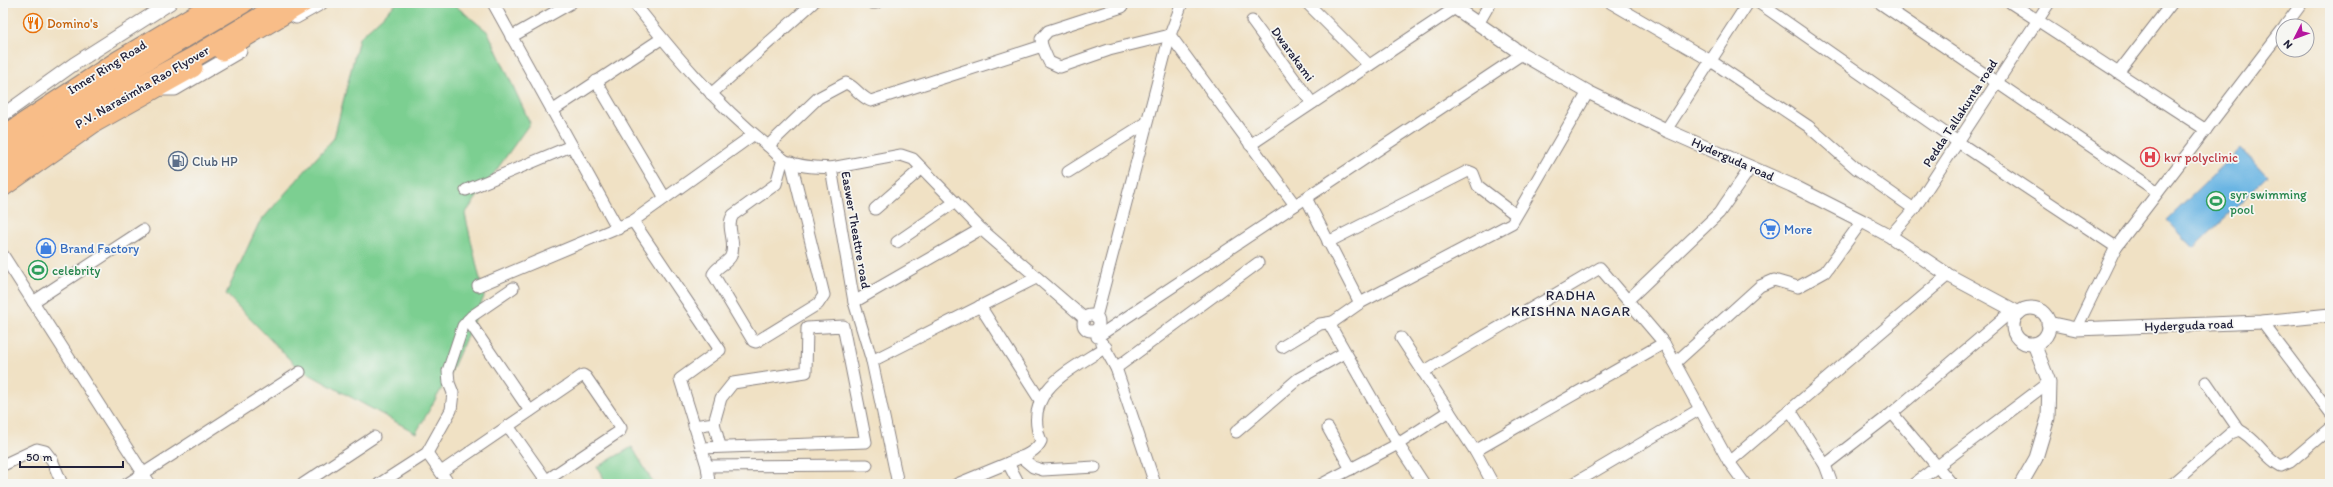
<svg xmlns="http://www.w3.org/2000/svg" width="2333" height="487" viewBox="0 0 2333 487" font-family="Itim,sans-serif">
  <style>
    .green { fill: #7ccf91; stroke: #4f7866 }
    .water { fill: #6ab5e3; stroke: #466c8f }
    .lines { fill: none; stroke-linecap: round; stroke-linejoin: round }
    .minor-casing { stroke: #898280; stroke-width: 13 }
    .tertiary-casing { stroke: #898280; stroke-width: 15 }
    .primary-casing { stroke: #898280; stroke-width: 19 }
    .motorway-casing { stroke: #898280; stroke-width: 22 }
    .minor { stroke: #fff; stroke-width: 11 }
    .tertiary { stroke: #fff; stroke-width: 13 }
    .primary { stroke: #f8bd88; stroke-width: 17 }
    .motorway { stroke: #f8bd88; stroke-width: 20 }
    .labels { text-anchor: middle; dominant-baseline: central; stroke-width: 3.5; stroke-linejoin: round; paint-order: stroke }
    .food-label { font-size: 13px; fill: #c56008; stroke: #f6f6f2; text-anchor: start }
    .street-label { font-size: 13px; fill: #22223b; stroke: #f6f6f2 }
    .health-label { font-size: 13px; fill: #be3a42; stroke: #f6f6f2; text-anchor: start }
    .service-label { font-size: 13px; fill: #4e5e75; stroke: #f6f6f2; text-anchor: start }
    .leisure-label { font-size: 13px; fill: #27864d; stroke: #f6f6f2; text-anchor: start }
    .shop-label { font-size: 13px; fill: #366cbe; stroke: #f6f6f2; text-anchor: start }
    .neighbourhood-label { font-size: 14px; letter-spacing: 1px; fill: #22223b; stroke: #f6f6f2 }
  </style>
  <rect width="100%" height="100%" fill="#f6f6f2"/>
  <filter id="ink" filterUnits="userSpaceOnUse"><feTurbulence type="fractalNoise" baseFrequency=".025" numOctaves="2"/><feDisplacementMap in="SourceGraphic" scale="8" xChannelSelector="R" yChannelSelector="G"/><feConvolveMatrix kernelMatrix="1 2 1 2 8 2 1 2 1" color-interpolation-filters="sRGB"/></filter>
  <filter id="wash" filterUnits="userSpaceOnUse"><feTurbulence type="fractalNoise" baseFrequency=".012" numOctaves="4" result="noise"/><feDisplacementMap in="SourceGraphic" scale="16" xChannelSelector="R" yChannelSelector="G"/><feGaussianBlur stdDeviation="0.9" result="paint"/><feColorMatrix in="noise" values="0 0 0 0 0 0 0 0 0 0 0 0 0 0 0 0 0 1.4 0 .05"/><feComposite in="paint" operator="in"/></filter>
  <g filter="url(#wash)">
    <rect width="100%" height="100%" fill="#f0e1c4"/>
    <g class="green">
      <path d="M397 3H452L488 32 530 123 465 214 484 297 450 374 416 433 298 368 226 294 259 223 334 138 359 38Z"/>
      <path d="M632 447 654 484H607L597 467Z"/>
    </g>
    <path class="water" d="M2241 148 2267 176 2194 248 2167 220Z"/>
  </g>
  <g filter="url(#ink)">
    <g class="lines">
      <g class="minor-casing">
        <g id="minor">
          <path d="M493 3 618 229"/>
          <path d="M634 3C674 54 716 104 767 145 773 150 779 158 786 161 800 167 816 167 831 168L854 302 872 361 898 484"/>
          <path d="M872 3H876"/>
          <path d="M1307 3 1369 65"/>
          <path d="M1611 3 1711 61 1808 126 1857 169 1914 209"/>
          <path d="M1759 3 1958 142 2116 247"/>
          <path d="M1880 3 2158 192"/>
          <path d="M2011 3 2206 130"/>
          <path d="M1252 21 1312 103"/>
          <path d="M1478 24 1490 3"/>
          <path d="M2285 26 2302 3"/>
          <path d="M511 37 571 3"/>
          <path d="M1042 46 1041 39 1048 31 1122 7"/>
          <path d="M2118 73 2172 3"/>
          <path d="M596 81 665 198"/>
          <path d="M711 94 813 3"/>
          <path d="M552 111 661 39"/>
          <path d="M1666 130 1748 3"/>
          <path d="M1250 145 1455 8"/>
          <path d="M768 146 818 98 846 83C856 87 860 97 871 101L1042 46 1049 62 1060 67 1109 50 1170 35 1295 205"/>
          <path d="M783 159 776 184 733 215C725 227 737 241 731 256 728 263 717 266 713 274L753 341 756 342 818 304 824 295 791 162"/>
          <path d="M831 168 901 155 913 159 981 229 1084 318"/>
          <path d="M1068 172 1146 123"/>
          <path d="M466 190 571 146"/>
          <path d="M1306 198 1360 303"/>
          <path d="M875 209 922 168"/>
          <path d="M633 221 720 350 680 379 707 466 709 482 706 484"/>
          <path d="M1890 236 1914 209 2049 3"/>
          <path d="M897 242 955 202"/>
          <path d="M1328 242 1468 171 1473 173 1478 186 1516 215"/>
          <path d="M3 255 150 484"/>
          <path d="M478 286 633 221 753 135"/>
          <path d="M1629 299 1719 213 1751 167"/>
          <path d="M33 302 143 230"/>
          <path d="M854 302 981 229"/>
          <path d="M980 306 1040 400"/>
          <circle cx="1091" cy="323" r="8"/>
          <path d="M1096 317 1170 35 1182 3"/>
          <path d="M468 320 530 411"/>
          <path d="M2262 322 2330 412"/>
          <path d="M2076 329 2116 247 2283 29"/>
          <path d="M1097 337 1522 54"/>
          <path d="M1401 338 1475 451 1493 484"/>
          <path d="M1102 343 1116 368 1155 484"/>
          <path d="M1282 347 1320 324 1333 322"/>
          <path d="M872 361 1036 278"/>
          <path d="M1676 362 1760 286 1774 280 1798 287 1825 272 1862 221"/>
          <path d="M1116 368 1258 263"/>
          <path d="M1423 372 1600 268 1664 343 1729 462 1745 484"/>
          <path d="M2206 382 2239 430"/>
          <path d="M1790 410 1825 465 1832 484"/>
          <path d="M1892 413 1952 484"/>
          <path d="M714 423 720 446"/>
          <path d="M508 426 546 480"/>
          <path d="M694 426 714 423 721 398 733 383 806 372 807 328 843 326 866 442 701 448"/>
          <path d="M1328 428 1351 469"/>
          <path d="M1236 432 1298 379 1344 353"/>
          <path d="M1475 451 1664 343"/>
          <path d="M427 453 449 484"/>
          <path d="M1021 457 1033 467 1043 470 1095 467"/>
          <path d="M1729 462 1948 275"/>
          <path d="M1008 463C1019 458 1036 453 1041 441 1021 391 1071 370 1106 347"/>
          <path d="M3 465 37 449 45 451 52 460 62 484"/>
          <path d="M1825 465 1892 413 2013 310"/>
          <path d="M707 466 867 465"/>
          <path d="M441 472 583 375 586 377 621 428 620 431 541 484"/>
          <path d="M127 484 300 372"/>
          <path d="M303 484 374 437"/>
          <path d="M379 484 427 453 451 410 453 393 449 383 448 371 463 326 472 316 513 288"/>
          <path d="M957 484 1008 463 1019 484"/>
          <path d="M1322 484 1398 444 1449 411"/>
          <path d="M1424 484 1398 444 1331 327 1333 322 1360 303 1512 223 1588 92"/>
          <path d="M1573 484 1700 409"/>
          <path d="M1914 484 2049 382"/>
          <path d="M2172 484 2231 433 2239 430C2256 438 2264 457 2281 466L2290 462 2330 428"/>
        </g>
      </g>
      <g class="tertiary-casing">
        <g id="tertiary">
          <path d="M1448 3 1522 54 1588 92 1666 130 1791 185 1862 221 1890 236 1948 275 2019 313"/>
          <path d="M296 17 321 3"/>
          <path d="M157 89H175L240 51"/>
          <path d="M3 115 74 64 170 3"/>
          <circle cx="2031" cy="326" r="18"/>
          <path d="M2048 323 2076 329 2262 322 2330 315"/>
          <path d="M2021 484 2036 458 2048 418 2049 382 2034 344"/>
        </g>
      </g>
      <g class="primary-casing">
        <g id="primary">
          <path d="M222 52 305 3"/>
          <path d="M3 135 117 60 213 3"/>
          <path d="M3 188 94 124 194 68"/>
        </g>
      </g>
      <g class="motorway-casing">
        <g id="motorway">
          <path d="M3 154 118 77 243 3"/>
          <path d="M3 177 72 127 131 91 194 57 284 3"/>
        </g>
      </g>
      <use href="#minor" class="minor"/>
      <use href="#tertiary" class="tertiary"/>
      <use href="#primary" class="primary"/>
      <use href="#motorway" class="motorway"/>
    </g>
  </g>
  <defs>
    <g id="restaurant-ring" transform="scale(1)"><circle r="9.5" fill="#f6f6f2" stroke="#e8710a" stroke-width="1.5"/><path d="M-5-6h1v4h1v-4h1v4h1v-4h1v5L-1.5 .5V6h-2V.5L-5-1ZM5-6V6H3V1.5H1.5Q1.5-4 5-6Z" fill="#e8710a"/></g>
    <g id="hospital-ring" transform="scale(1)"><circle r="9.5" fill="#f6f6f2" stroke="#e0444e" stroke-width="1.5"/><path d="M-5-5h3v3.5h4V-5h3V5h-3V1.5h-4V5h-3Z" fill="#e0444e"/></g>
    <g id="fuel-ring" transform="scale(1)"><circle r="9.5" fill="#f6f6f2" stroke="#5c6f8a" stroke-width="1.5"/><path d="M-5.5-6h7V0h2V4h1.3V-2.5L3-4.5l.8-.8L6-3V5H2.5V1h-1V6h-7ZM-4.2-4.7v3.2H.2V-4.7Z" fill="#5c6f8a"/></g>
    <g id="stadium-ring" transform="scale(1)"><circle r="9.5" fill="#f6f6f2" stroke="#2e9e5b" stroke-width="1.5"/><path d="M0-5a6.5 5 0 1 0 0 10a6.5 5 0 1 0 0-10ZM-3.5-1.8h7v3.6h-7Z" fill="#2e9e5b"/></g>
    <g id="supermarket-ring" transform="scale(1)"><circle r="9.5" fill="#f6f6f2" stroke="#3f7fe0" stroke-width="1.5"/><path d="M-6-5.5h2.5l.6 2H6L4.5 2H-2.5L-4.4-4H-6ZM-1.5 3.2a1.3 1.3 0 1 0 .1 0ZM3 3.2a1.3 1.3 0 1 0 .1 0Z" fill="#3f7fe0"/></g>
    <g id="shop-ring" transform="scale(1)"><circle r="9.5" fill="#f6f6f2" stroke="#3f7fe0" stroke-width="1.5"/><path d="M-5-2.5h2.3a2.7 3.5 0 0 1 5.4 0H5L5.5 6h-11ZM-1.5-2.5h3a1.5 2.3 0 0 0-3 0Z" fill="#3f7fe0"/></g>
  </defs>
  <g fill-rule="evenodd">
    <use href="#restaurant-ring" x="33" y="23"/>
    <use href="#hospital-ring" x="2150" y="157"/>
    <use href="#fuel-ring" x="178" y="161"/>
    <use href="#stadium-ring" x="2216" y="201"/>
    <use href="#supermarket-ring" x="1770" y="229"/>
    <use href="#shop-ring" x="46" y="248"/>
    <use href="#stadium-ring" x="38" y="270"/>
  </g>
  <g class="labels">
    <g class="food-label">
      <text x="47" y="23">Domino's</text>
    </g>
    <g class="street-label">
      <text transform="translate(1293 54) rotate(54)">Dwarakami</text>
      <text transform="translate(107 67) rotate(-32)">Inner Ring Road</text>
      <text transform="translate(142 87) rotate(-30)">P.V. Narasimha Rao Flyover</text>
      <text transform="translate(1960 113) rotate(-57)">Pedda Tallakunta road</text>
      <text transform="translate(1733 159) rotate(24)">Hyderguda road</text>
      <text transform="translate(856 230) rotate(80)">Easwer Theattre road</text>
      <text transform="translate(2189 325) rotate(-2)">Hyderguda road</text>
    </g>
    <g class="health-label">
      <text x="2164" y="157">kvr polyclinic</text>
    </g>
    <g class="service-label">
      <text x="192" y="161">Club HP</text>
    </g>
    <g class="leisure-label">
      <text x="2230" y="194">syr swimming<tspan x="2230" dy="15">pool</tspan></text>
      <text x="52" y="270">celebrity</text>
    </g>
    <g class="shop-label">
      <text x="1784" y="229">More</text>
      <text x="60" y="248">Brand Factory</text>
    </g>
    <g class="neighbourhood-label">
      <text x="1571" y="295">RADHA<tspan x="1571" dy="16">KRISHNA NAGAR</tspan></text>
    </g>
  </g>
  <rect width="2333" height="487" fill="none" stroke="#f6f6f2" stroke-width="16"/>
  <g transform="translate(2295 38) rotate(228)"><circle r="19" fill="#f6f6f2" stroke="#a1a1a9"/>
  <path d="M0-3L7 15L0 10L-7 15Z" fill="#b5179e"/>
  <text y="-6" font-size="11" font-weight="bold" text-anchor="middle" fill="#22223b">N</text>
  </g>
  <path d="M20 461v6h103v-6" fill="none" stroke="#22223b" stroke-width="2"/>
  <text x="26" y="461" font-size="12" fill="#22223b" stroke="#f6f6f2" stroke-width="3" paint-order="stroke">50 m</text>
</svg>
